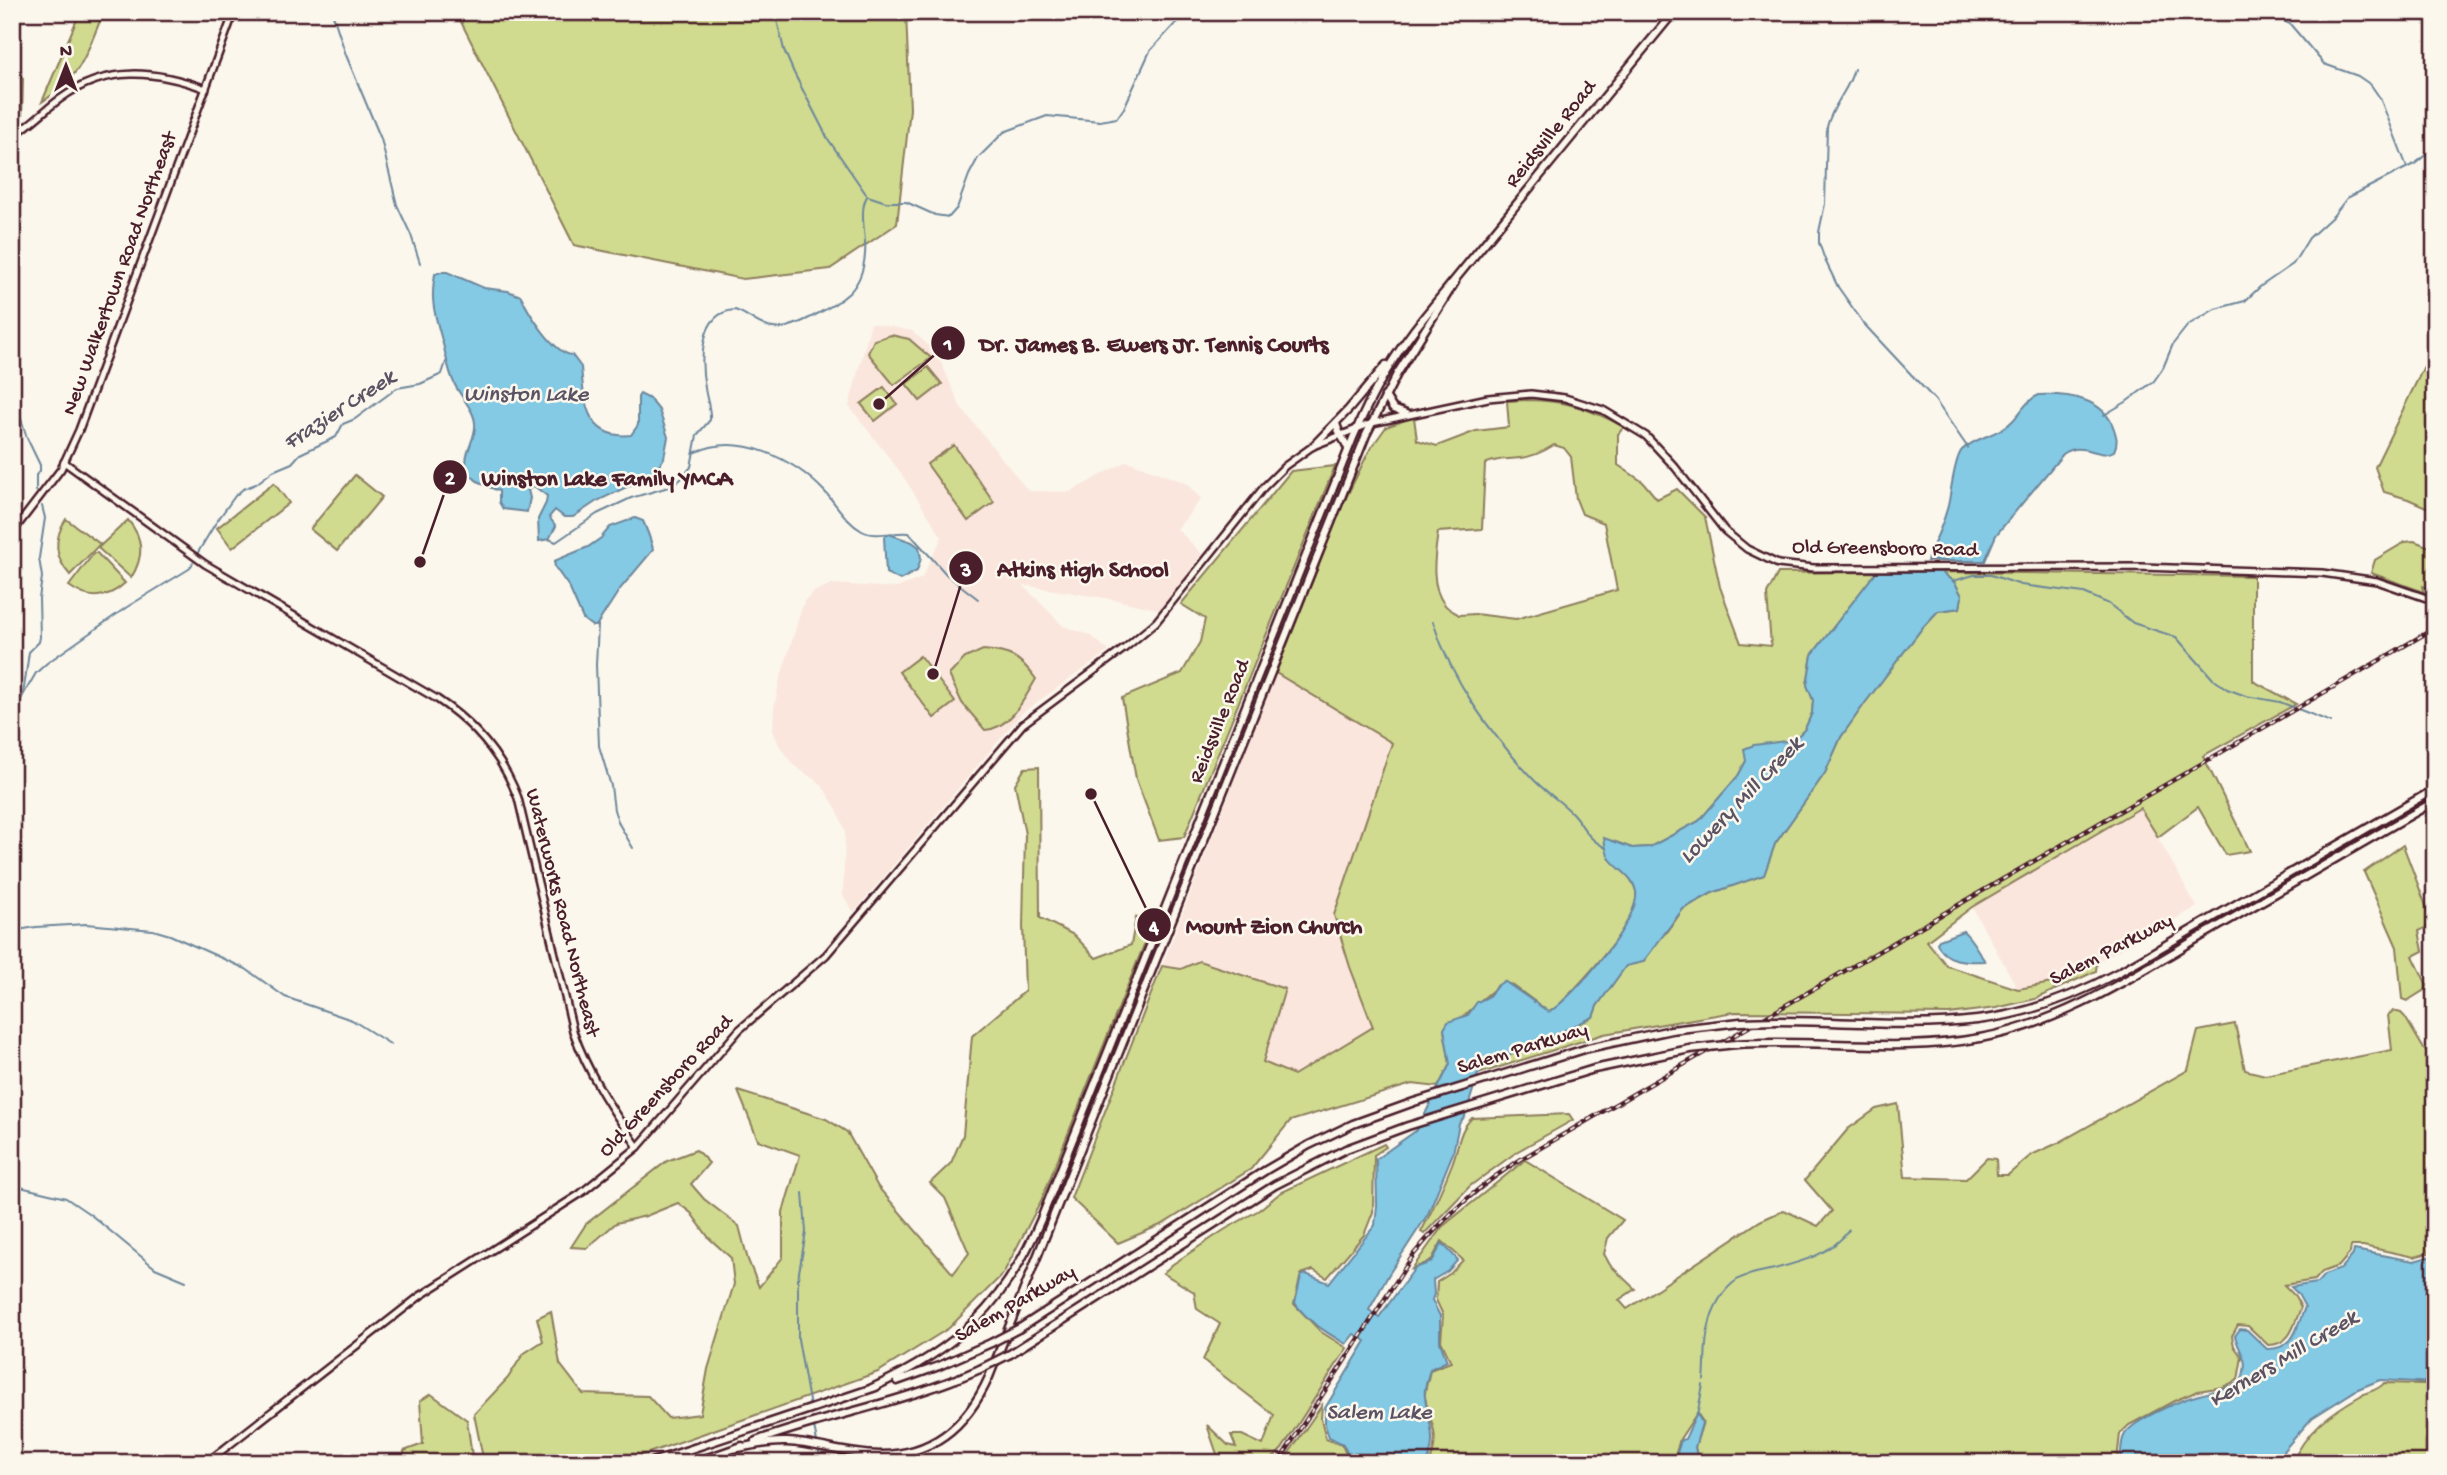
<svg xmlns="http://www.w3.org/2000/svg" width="2447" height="1475" viewBox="0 0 2447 1475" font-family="'Gochi Hand',sans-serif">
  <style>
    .built { fill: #fae6dc }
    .green { fill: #d0db8f; stroke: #8d7d5d; stroke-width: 2; fill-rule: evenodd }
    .water { fill: #84cae5; stroke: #6d869b; stroke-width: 2 }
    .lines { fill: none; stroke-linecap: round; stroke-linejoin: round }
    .stream { stroke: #6d869b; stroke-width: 2 }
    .secondary-casing { stroke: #4a1f2b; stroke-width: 10 }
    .primary-casing { stroke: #4a1f2b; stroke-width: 10 }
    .highway-casing { stroke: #4a1f2b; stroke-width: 11 }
    .secondary { stroke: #fbf7ec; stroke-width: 5 }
    .primary { stroke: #fbf7ec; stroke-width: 5 }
    .highway { stroke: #fbf7ec; stroke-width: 6 }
    .rail-casing { stroke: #4a1f2b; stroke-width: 4.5 }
    .rail { stroke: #fbf7ec; stroke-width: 2; stroke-dasharray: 5; stroke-linecap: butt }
    .highway-bridge-casing { stroke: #4a1f2b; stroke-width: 11; stroke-linecap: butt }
    .highway-bridge { stroke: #fbf7ec; stroke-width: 6 }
    .labels { text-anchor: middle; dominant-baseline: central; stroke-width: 5; stroke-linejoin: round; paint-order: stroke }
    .street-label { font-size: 21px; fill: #4a1f2b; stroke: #fbf7ec }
    .water-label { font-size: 23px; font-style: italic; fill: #5b5263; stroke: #fbf7ec }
    .leader { fill: none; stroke: #4a1f2b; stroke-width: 2.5 }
    .callout-dot { fill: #4a1f2b; stroke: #fbf7ec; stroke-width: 2.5 }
    .mark-label { font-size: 21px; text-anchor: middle; font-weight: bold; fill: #fff }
    .callout-label { font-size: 23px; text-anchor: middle; font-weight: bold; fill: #4a1f2b; stroke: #fbf7ec; stroke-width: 5; stroke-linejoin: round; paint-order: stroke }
  </style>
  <rect width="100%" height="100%" fill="#fbf7ec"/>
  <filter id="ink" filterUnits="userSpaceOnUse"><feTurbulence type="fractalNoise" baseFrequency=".0143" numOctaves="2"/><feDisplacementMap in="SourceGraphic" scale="14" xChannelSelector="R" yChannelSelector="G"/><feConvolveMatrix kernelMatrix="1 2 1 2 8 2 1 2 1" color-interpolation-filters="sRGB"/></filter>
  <g filter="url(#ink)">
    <g class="built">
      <path d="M871 323 912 331 937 353 960 406 1028 491 1070 492 1127 461 1186 483 1201 499 1177 529 1202 554 1161 610 1111 599 1023 585 1063 626 1090 635 1109 651 1022 713 854 912 843 895 845 831 837 809 821 784 793 765 779 745 773 730 774 707 780 680 804 601 815 591 832 584 897 588 922 578 942 537 901 473 849 406Z"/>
      <path d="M1276 673 1392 743 1350 967 1373 1027 1294 1075 1263 1062 1199 961 1181 969 1162 966Z"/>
      <path d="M2141 808 2197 907 2097 962 2052 983 2018 989 1972 907Z"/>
    </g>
    <g class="green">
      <path d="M80 12H104C85 54 84 75 42 102Z"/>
      <path d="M456 12H906L910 109 897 224 830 269 743 279 574 245Z"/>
      <path d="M12 59 23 79 22 119 12 124Z"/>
      <path d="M891 335 909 339 931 358 894 385 868 353 874 340Z"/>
      <path d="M2435 350V511L2408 499 2384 492 2375 467 2431 352Z"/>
      <path d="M928 367 942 384 920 401 906 384Z"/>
      <path d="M884 387 897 404 875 421 861 404Z"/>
      <path d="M1527 400C1565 400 1591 409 1624 427L1618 434V465L1643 482 1657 499 1677 489 1705 517 1720 587 1741 643 1771 646 1767 594 1778 573 1876 572 1812 655 1807 685 1813 700 1812 713 1805 729 1794 740 1774 743 1746 761 1738 776 1699 821 1650 847 1632 848 1613 841 1609 858C1620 868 1632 876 1636 891 1642 920 1577 987 1557 1007L1549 1012 1511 984 1497 986C1490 994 1482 998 1476 1005 1465 1016 1458 1021 1444 1030L1450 1064 1438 1087 1412 1084 1290 1121 1251 1169 1163 1224 1118 1243 1071 1198 1162 966 1181 969 1199 961 1285 989 1263 1062 1294 1075 1373 1027 1350 967 1334 915 1392 743 1276 673 1343 504 1369 451 1386 427 1414 417 1417 440 1437 446 1476 431 1509 427 1507 401ZM1554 445 1564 448 1571 457 1576 499 1582 514 1604 523 1617 590 1516 619 1475 614 1459 615C1455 612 1448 609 1445 605 1429 586 1435 554 1438 532L1482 529 1485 464C1497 458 1507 460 1520 458 1533 457 1543 452 1554 445Z"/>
      <path d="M954 445 994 502 968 521 927 464Z"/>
      <path d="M1335 466 1184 837 1159 840 1136 779 1122 698 1182 673 1200 642 1205 619 1181 604 1291 471Z"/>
      <path d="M355 475 382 497 337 551 310 529Z"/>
      <path d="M274 483 289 503 232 548 217 528Z"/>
      <path d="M66 519 100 544 70 575C54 557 53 539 66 519Z"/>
      <path d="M128 520C144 539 144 557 131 578L98 548Z"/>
      <path d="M2414 541 2435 549V591L2423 586 2424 592 2371 573 2375 560 2405 542Z"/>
      <path d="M94 553H97L125 583C107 600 88 600 69 586Z"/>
      <path d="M1941 572 2253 576V681L2296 704 2203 756 2250 851 2226 855 2198 807 2158 837 2140 808 1972 907 1927 941 1947 966 2018 989 2052 983 2097 962 2096 971 2035 999 1996 1008 1949 1014 1734 1012 1604 1034 1478 1074 1493 1061 1521 1051 1593 1017 1597 1006 1626 965 1668 931 1683 909 1712 893 1764 875 1775 844 1825 773 1841 737 1865 703 1923 627 1938 611 1960 608 1962 596 1955 583Z"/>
      <path d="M983 650C1011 652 1020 657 1036 679 1024 699 1011 728 985 730L962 703 949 675 965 658Z"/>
      <path d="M920 656 955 702 934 718 899 672Z"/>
      <path d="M1039 767 1040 918 1074 935 1096 958 1131 945 1136 917 1152 925 1041 1201 1003 1274 949 1328 878 1372 620 1463H484L474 1414 508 1378 523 1354 543 1341 537 1318 551 1311 560 1364 583 1394 648 1396 668 1418 700 1414 708 1369 734 1284 731 1258 709 1238 691 1213 678 1203 646 1216 616 1223 587 1248 571 1247 586 1224 667 1161 696 1150 709 1163 691 1184 704 1199 739 1226 748 1260 759 1287 783 1257V1212L800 1155 758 1140 738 1091 826 1119 847 1132 878 1187 953 1274 969 1253 945 1198 930 1183 951 1163 963 1135 972 1036 1025 991 1023 926 1025 834 1015 784 1025 768Z"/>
      <path d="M2403 845 2431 919 2435 918V927L2429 926 2419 931 2423 951 2413 956 2427 985 2426 989 2407 1001 2402 999 2397 947 2364 872Z"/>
      <path d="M2393 1011 2401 1013 2405 1017 2424 1049 2435 1055V1251L2414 1257 2363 1246H2351L2350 1253 2339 1266 2322 1272 2315 1280 2284 1285 2295 1296 2301 1307C2294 1325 2291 1345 2268 1345L2248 1326 2238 1325 2232 1336 2234 1346 2242 1357 2238 1380 2223 1387 2198 1391 2174 1401 2129 1425 2120 1434 2117 1460 2113 1463H1699L1695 1447 1703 1422 1697 1413 1680 1439 1673 1463H1430C1441 1429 1430 1427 1425 1397 1424 1390 1429 1378 1430 1370L1451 1362 1441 1341 1443 1315 1436 1300 1437 1282 1451 1273 1463 1260 1442 1241 1431 1261 1412 1269 1442 1227 1525 1160 1623 1220 1608 1238 1604 1254 1610 1265 1635 1289 1619 1300 1627 1309 1760 1221 1784 1210 1818 1226 1832 1211 1805 1180 1848 1129 1876 1109 1898 1104 1905 1177 1966 1179 1987 1158 1996 1159 1997 1175H2008L2031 1155 2058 1143 2188 1070 2198 1031 2235 1024 2245 1070 2265 1075 2392 1050 2388 1015Z"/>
      <path d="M1569 1114 1573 1120 1518 1151 1470 1186 1424 1234 1421 1232C1433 1209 1443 1187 1452 1164 1459 1147 1458 1131 1472 1118Z"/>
      <path d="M1384 1144 1386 1147 1374 1155 1373 1212 1364 1235 1327 1278 1313 1270 1301 1274 1294 1304 1321 1332 1347 1348 1282 1449 1268 1463H1220L1207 1425 1228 1445 1236 1447 1231 1435H1242L1263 1445 1274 1415 1203 1360 1220 1324 1197 1309 1194 1292 1163 1273 1173 1264 1224 1230 1259 1210 1280 1193Z"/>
      <path d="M2384 1383 2424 1384 2435 1388V1463H2292C2306 1431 2330 1413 2360 1396 2368 1391 2378 1391 2384 1383Z"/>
      <path d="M431 1394 467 1420 473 1463H405L404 1451 423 1444 420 1401Z"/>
      <path d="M1322 1405 1321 1419 1326 1439 1342 1445 1350 1463H1282Z"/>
    </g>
    <g class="water">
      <path d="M441 272H447L484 288 508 291 521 296C528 312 554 354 572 355L581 367C584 401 586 440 631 435L638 425V397L640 394 650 399 659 410 668 437 664 458 654 474 597 501 573 517H564L555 510 549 517 556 526 549 539 539 541 538 519 546 503 547 496 534 486 528 490 530 498 527 512 503 509 499 502V491C489 487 473 482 468 470 461 455 477 439 475 423 474 410 461 397 455 385 449 373 447 361 444 348 437 320 429 304 435 274Z"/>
      <path d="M2039 395C2069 394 2104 398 2114 429 2117 438 2118 442 2114 451 2098 460 2084 440 2063 454L1996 535 1985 561H1927C1934 541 1945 523 1949 501 1951 490 1955 457 1962 450 1976 437 1995 436 2009 424 2020 415 2026 400 2039 395Z"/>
      <path d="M635 518 643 521C646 528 652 543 653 550L620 589 596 626H592L583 619 569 587 555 567 554 561 588 547 601 538 610 527Z"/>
      <path d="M889 534 912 542 919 547 921 558 917 571 900 580 886 573 884 537Z"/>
      <path d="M1876 572H1941L1955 583 1962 596 1960 608 1938 611 1923 627 1865 703 1841 737 1825 773 1775 844 1764 875 1712 893 1683 909 1643 962 1626 966 1597 1006 1593 1017 1521 1051 1493 1061 1478 1074 1465 1116 1459 1124 1453 1153 1428 1214 1389 1274 1369 1310 1379 1317 1415 1268 1432 1262 1442 1243 1458 1260 1448 1271 1433 1280 1434 1294 1432 1300 1440 1316V1342L1447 1361 1430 1369C1428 1378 1423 1388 1425 1397 1428 1423 1438 1436 1427 1463H1352L1343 1444 1329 1437 1325 1425V1408L1366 1341 1354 1334 1346 1344C1327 1333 1307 1321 1295 1303L1301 1276 1306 1274 1329 1283 1375 1225 1377 1205 1376 1159 1417 1130 1450 1064 1444 1029 1448 1022 1468 1015 1477 1002 1488 997 1497 986 1504 981 1549 1012C1572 999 1641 919 1636 892 1633 875 1619 871 1610 859 1606 854 1605 844 1604 838L1632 848 1650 847 1699 821 1738 776 1746 761 1744 749 1754 745 1794 740 1805 729 1812 713 1813 700 1807 685 1812 655Z"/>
      <path d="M1963 931C1972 938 1978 952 1985 961 1967 962 1944 962 1937 943L1939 940Z"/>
      <path d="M2354 1250 2414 1261 2435 1255V1383L2380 1380 2358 1389 2312 1418 2284 1450 2277 1463H2119C2122 1455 2120 1444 2124 1436 2130 1421 2183 1399 2199 1395 2214 1391 2227 1389 2241 1382 2250 1356 2241 1358 2235 1336L2240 1329 2247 1330 2267 1349C2295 1349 2296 1329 2305 1307L2298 1294 2291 1287 2317 1283 2324 1275 2341 1269 2353 1255Z"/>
      <path d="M1697 1413 1702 1423 1695 1447 1698 1463H1674L1681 1440 1685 1439Z"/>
    </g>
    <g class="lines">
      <g class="stream">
        <path d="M332 12 346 55 381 139 397 205 411 235 420 263"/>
        <path d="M775 12 784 50 794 73 828 139 866 194"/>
        <path d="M2275 17 2290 24 2324 64 2358 76 2371 85 2380 98 2407 167"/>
        <path d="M1854 69C1849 90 1832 105 1827 127L1825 204 1819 232V243L1825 260 1838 287 1864 324 1935 400 1968 448"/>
        <path d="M868 196 886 202H906L935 215 949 217 957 208 969 175 978 158 1004 132 1047 116 1100 121 1117 118 1124 108 1150 51 1186 12"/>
        <path d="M12 389 27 438 40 465V471L36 475V491"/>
        <path d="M2104 415 2126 402 2154 381 2163 368 2173 344 2188 325 2215 309 2245 301 2261 286 2293 264 2309 238 2333 216 2347 198 2416 163 2435 147"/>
        <path d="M694 453C739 431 794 459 825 492 837 505 846 522 862 531 875 538 896 531 909 533L947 575 978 599"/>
        <path d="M549 539 556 542 597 514 631 498 672 486 681 479 691 467 697 435 710 420C711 409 706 398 705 388 700 361 699 312 735 310 748 314 758 326 773 328 790 332 836 305 849 293 859 283 864 268 865 254 867 236 858 213 867 196"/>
        <path d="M197 554 215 524 235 496 243 489 256 484 273 471 292 463 300 454 336 437 343 424 355 419 397 388 420 384 442 374 446 362"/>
        <path d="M1953 581 1974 575H1991L2021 585 2084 593 2109 604 2133 623 2176 637 2213 679 2227 689 2246 696 2280 702 2331 722"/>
        <path d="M1433 622C1453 683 1490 733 1533 779 1545 792 1561 801 1573 814 1587 830 1585 837 1606 848"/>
        <path d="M598 625 596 665 599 746 611 786 614 810 619 824 633 848"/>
        <path d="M23 695 29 652 39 642 40 637 39 599 42 577 39 558 45 518 42 506"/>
        <path d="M12 724 17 706 36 673 47 663 127 607 189 569 193 563"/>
        <path d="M12 931 36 927 86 924 153 930 170 935 246 969 285 997 352 1020 390 1044"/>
        <path d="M12 1185 66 1198 91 1215 155 1268 186 1281"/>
        <path d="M803 1193 806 1232 798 1278V1339L810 1407"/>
        <path d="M1704 1380C1706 1362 1704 1343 1709 1326 1712 1309 1723 1289 1737 1280 1747 1273 1762 1272 1774 1269 1801 1262 1832 1254 1849 1230"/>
        <path d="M1697 1416 1703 1385"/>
        <path d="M814 1427 817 1442"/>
        <path d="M818 1447 821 1463"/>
      </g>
      <g class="secondary-casing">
        <g id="secondary">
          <path d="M12 136C30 126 43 111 60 99 106 65 155 70 206 89"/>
          <path d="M64 462 205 564 437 699C475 724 502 756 518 798L573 1031C588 1074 612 1110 638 1147"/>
          <path d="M206 1463 420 1296 580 1194 638 1147 739 1030 826 955 1023 724 1125 648 1156 622 1264 487 1285 466 1313 446 1372 423 1488 398 1531 394 1565 398 1603 410 1646 436 1675 467 1725 531 1747 549 1778 564 1814 568 2142 567 2322 573 2377 581 2435 601"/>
        </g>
      </g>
      <g class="primary-casing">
        <path id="primary" d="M12 533 61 469 79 430 234 12"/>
      </g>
      <g class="highway-casing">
        <g id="highway">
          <path d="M1385 396 1393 409 1406 414"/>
          <path d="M1336 423C1338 434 1345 439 1348 449"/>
          <path d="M1313 446 1349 409 1386 365"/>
          <path d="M1778 1021C1844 1021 1912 1028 1977 1020 2028 1014 2075 996 2119 972L2435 789"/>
          <path d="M1736 1044C1816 1039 1900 1053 1980 1038 2063 1023 2133 976 2205 934 2282 890 2358 845 2435 801"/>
          <path d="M1020 1328 1266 1170 1309 1145 1353 1124 1414 1102 1588 1048 1671 1030 1740 1022"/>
          <path d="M1010 1354 1275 1185 1346 1149 1408 1126 1594 1069 1690 1049"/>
          <path d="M897 1381 939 1366 991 1343"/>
          <path d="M872 1388C958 1348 1004 1306 1041 1219L1353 438C1371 394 1394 354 1425 316L1674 12"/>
          <path d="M756 1441C831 1414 906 1402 980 1369"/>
          <path d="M738 1448C754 1445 770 1441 787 1442 810 1443 833 1450 856 1453 920 1463 963 1435 989 1377L1366 435 1397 374 1455 282"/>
          <path d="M649 1463 876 1387"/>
          <path d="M693 1463 742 1446"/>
        </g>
      </g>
      <use href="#secondary" class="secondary"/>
      <use href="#primary" class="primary"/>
      <use href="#highway" class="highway"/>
      <g class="rail-casing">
        <path id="rail" d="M1278 1463 1414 1254C1446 1215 1480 1184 1523 1158L2435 628"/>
      </g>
      <use href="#rail" class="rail"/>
      <g class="highway-bridge-casing">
        <g id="highway-bridge">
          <path d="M1740 1022 1778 1021"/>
          <path d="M1690 1049 1736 1044"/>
          <path d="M991 1343 1020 1328"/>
          <path d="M980 1369 1010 1354"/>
        </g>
      </g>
      <use href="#highway-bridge" class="highway-bridge"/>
    </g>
  </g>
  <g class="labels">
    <g class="street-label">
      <text transform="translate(1552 135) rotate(-51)">Reidsville Road</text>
      <text transform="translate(121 274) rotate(-70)">New Walkertown Road Northeast</text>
      <text transform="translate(1885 550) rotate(1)">Old Greensboro Road</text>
      <text transform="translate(1221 722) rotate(-68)">Reidsville Road</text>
      <text transform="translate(561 913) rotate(76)">Waterworks Road Northeast</text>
      <text transform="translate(2112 951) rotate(-27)">Salem Parkway</text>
      <text transform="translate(1523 1050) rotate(-17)">Salem Parkway</text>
      <text transform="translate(667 1087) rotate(-47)">Old Greensboro Road</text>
      <text transform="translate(1016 1305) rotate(-30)">Salem Parkway</text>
    </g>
    <g class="water-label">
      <text x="526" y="395">Winston Lake</text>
      <text transform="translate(340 411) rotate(-33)">Frazier Creek</text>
      <text transform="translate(1742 801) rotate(-46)">Lowery Mill Creek</text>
      <text transform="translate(2284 1360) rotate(-31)">Kerners Mill Creek</text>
      <text x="1379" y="1413">Salem Lake</text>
    </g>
  </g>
  <path class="leader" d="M879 404L948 343M420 562L450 477M933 674L966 568M1091 794L1154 925"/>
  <g class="callout-dot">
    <circle cx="879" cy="404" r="7"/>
    <circle cx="420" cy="562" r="7"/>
    <circle cx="933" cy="674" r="7"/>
    <circle cx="1091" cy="794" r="7"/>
    <circle cx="948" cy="343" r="18"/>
    <circle cx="450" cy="477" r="18"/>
    <circle cx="966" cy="568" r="18"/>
    <circle cx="1154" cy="925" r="18"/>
  </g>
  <g class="mark-label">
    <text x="948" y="350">1</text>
    <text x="450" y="484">2</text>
    <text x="966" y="576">3</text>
    <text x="1154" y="933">4</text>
  </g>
  <g class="callout-label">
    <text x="1154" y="351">Dr. James B. Ewers Jr. Tennis Courts</text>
    <text x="607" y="485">Winston Lake Family YMCA</text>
    <text x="1083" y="576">Atkins High School</text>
    <text x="1274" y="933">Mount Zion Church</text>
  </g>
  <rect width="2447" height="1475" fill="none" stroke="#fbf7ec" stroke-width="42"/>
  <rect x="21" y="21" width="2405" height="1433" fill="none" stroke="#4a1f2b" stroke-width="2.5" filter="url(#ink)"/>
  <g transform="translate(66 66)" stroke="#fbf7ec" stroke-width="5" paint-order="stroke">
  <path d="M0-5L12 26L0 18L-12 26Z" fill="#4a1f2b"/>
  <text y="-10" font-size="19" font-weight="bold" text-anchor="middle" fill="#4a1f2b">N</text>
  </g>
</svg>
